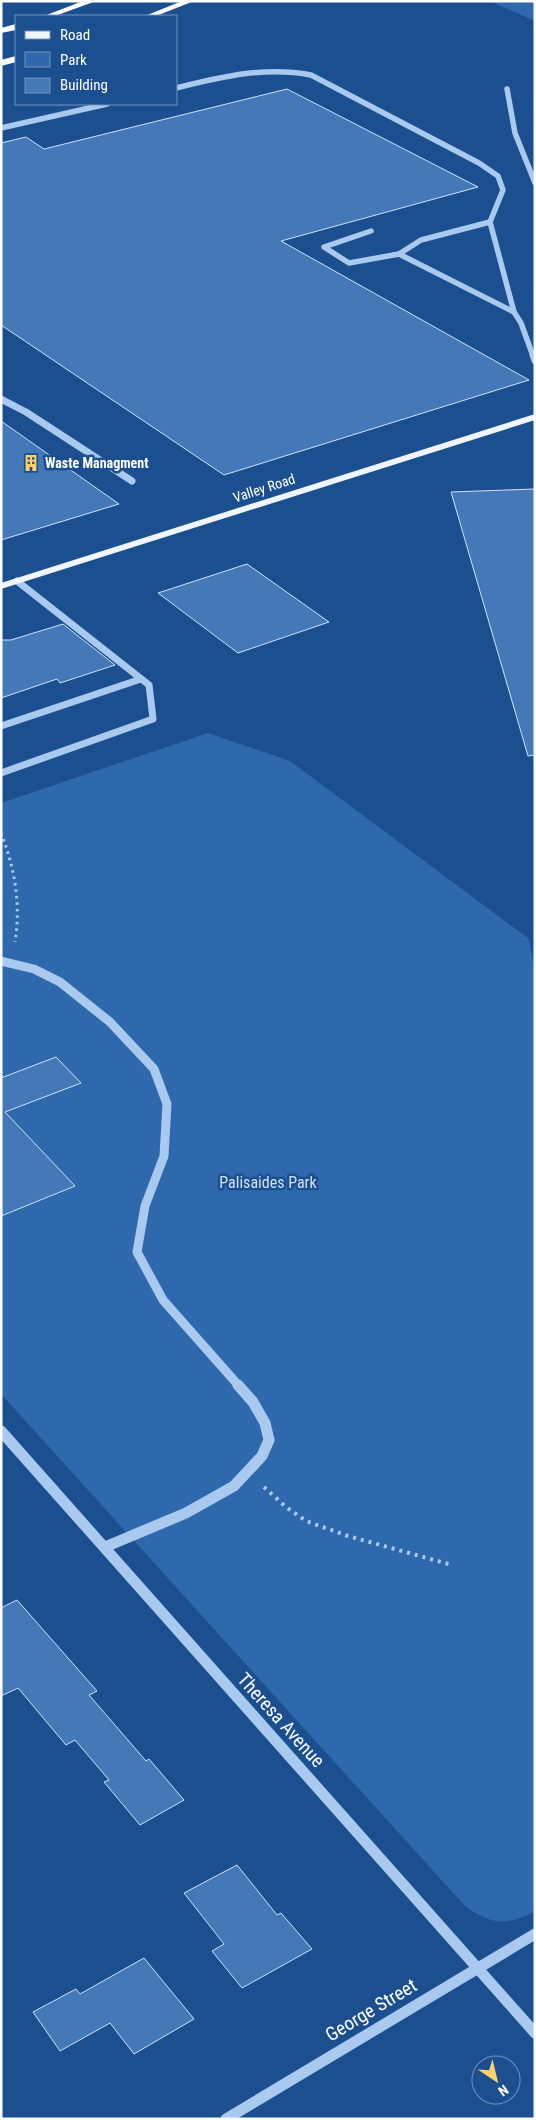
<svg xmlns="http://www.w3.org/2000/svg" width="536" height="2120" viewBox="0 0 536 2120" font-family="'Roboto Condensed',sans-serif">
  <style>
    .green { fill: #2e69ad }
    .building { fill: #4478b7; stroke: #cfe3fa }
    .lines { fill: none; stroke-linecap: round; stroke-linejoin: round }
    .path-far1 { stroke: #a9c9ee; stroke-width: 3; stroke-dasharray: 2.5 4; stroke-linecap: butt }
    .path { stroke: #a9c9ee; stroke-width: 4; stroke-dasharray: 3 5; stroke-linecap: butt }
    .minor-far3 { stroke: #a9c9ee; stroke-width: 5.5 }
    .minor-far2 { stroke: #a9c9ee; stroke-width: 7 }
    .minor-far1 { stroke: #a9c9ee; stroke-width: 9 }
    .minor { stroke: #a9c9ee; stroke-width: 11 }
    .major { fill: #f0f6ff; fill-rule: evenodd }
    .highway { fill: #fff; fill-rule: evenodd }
    .labels { text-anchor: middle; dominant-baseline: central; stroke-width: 5; stroke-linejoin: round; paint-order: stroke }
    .far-poi-label { font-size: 14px; font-weight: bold; fill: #fff; stroke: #1b4f8f; text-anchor: start }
    .far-street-label { font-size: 14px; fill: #fff; stroke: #1b4f8f }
    .park-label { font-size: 16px; fill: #cfe3fa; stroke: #1b4f8f }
    .near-street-label { font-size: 19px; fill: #fff; stroke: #1b4f8f }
  </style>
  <rect width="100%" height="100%" fill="#1b4f8f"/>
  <g class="green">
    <path d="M490 1H535V21Z"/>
    <path d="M208 733 290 761 529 939 535 971V1911C507 1927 490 1924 465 1906L1 1394V803Z"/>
  </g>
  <g class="building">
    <path d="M287 89 478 187 281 241 529 380 224 475 1 325V143L26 137 44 149Z"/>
    <path d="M1 421 119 504 1 540Z"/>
    <path d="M535 489V755L528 756 451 492Z"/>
    <path d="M247 564 329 622 238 653 158 593Z"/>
    <path d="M63 624 115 665 60 683 57 679 1 698V640H11Z"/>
    <path d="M56 1057 81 1083 5 1112 75 1186 1 1216V1078Z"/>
    <path d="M17 1600 97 1691 89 1695 146 1761 149 1759 184 1800 140 1825 104 1782 109 1780 75 1740 66 1745 18 1688 1 1696V1608Z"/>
    <path d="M237 1865 277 1915 281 1913 312 1949 242 1988 212 1951 224 1944 184 1893Z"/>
    <path d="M144 1958 194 2019 134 2054 110 2023 60 2051 33 2012 76 1989 80 1994Z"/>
  </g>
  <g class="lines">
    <path class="path-far1" d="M1 833C15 869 21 904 15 942"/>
    <path class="path" d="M264 1487 286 1507 306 1521 348 1536 452 1565"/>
    <g class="minor-far3">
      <path d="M176 88C221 77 264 66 311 75L479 163 498 176 503 190 490 222 514 312 521 323 533 356"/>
      <path d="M507 89 515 133 535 183"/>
      <path d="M1 128 107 104"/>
      <path d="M371 231 324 247 349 263 399 254 421 240 490 222"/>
      <path d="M399 254 514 312"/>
    </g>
    <g class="minor-far2">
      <path d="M533 355 535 361"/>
      <path d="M1 399 26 412 132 481"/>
      <path d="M1 726 141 679"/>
      <path d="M1 773 153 719 149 685 17 581"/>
    </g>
    <path class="minor-far1" d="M1 961 34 969 60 982 110 1022 154 1069 167 1104 164 1156 145 1206 137 1252 163 1300 239 1386"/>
    <g class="minor">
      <path d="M1 1431 535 2033"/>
      <path d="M105 1547 186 1513 234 1486 262 1456 269 1440 265 1423 253 1402 238 1385"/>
      <path d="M226 2119 535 1934"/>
    </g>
    <path class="major" d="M535 414V420L1 589V583Z"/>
    <g class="highway">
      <path d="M83 1H96L55 16H44Z"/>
      <path d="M182 1H194L156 16H145Z"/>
      <path d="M16 24V30L1 33V28Z"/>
      <path d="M16 56V62L1 66V60Z"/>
    </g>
  </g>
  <defs>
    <g id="building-bare" transform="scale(1.35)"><path d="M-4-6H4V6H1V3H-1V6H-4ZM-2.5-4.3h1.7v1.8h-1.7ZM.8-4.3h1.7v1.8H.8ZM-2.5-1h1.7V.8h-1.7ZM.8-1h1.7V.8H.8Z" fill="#ffd166" stroke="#1b4f8f" stroke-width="2.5" paint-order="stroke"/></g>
  </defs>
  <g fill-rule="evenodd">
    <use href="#building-bare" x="31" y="463"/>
  </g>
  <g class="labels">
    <g class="far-poi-label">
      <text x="45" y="463">Waste Managment</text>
    </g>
    <g class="far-street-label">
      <text transform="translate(264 488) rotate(-18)">Valley Road</text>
    </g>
    <g class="park-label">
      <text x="268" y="1182">Palisaides Park</text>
    </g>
    <g class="near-street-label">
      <text transform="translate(281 1720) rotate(48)">Theresa Avenue</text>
      <text transform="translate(371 2010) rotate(-31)">George Street</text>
    </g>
  </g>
  <rect width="536" height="2120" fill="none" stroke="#ffffff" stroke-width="5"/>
  <rect x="15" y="15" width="162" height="90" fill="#1b4f8f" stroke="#7695bc"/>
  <rect x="25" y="31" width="25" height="8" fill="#f0f6ff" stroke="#7695bc"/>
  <text x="60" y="40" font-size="15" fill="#ffffff">Road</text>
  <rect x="25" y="52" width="25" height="15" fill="#2e69ad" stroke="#7695bc"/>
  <text x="60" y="65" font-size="15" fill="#ffffff">Park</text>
  <rect x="25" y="78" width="25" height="15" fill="#4478b7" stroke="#7695bc"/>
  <text x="60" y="90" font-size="15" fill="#ffffff">Building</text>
  <g transform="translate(496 2080) rotate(145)"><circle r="24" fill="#1b4f8f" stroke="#7695bc"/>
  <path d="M0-4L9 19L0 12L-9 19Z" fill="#ffd166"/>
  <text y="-8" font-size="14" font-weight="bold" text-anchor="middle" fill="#ffffff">N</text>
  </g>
</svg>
